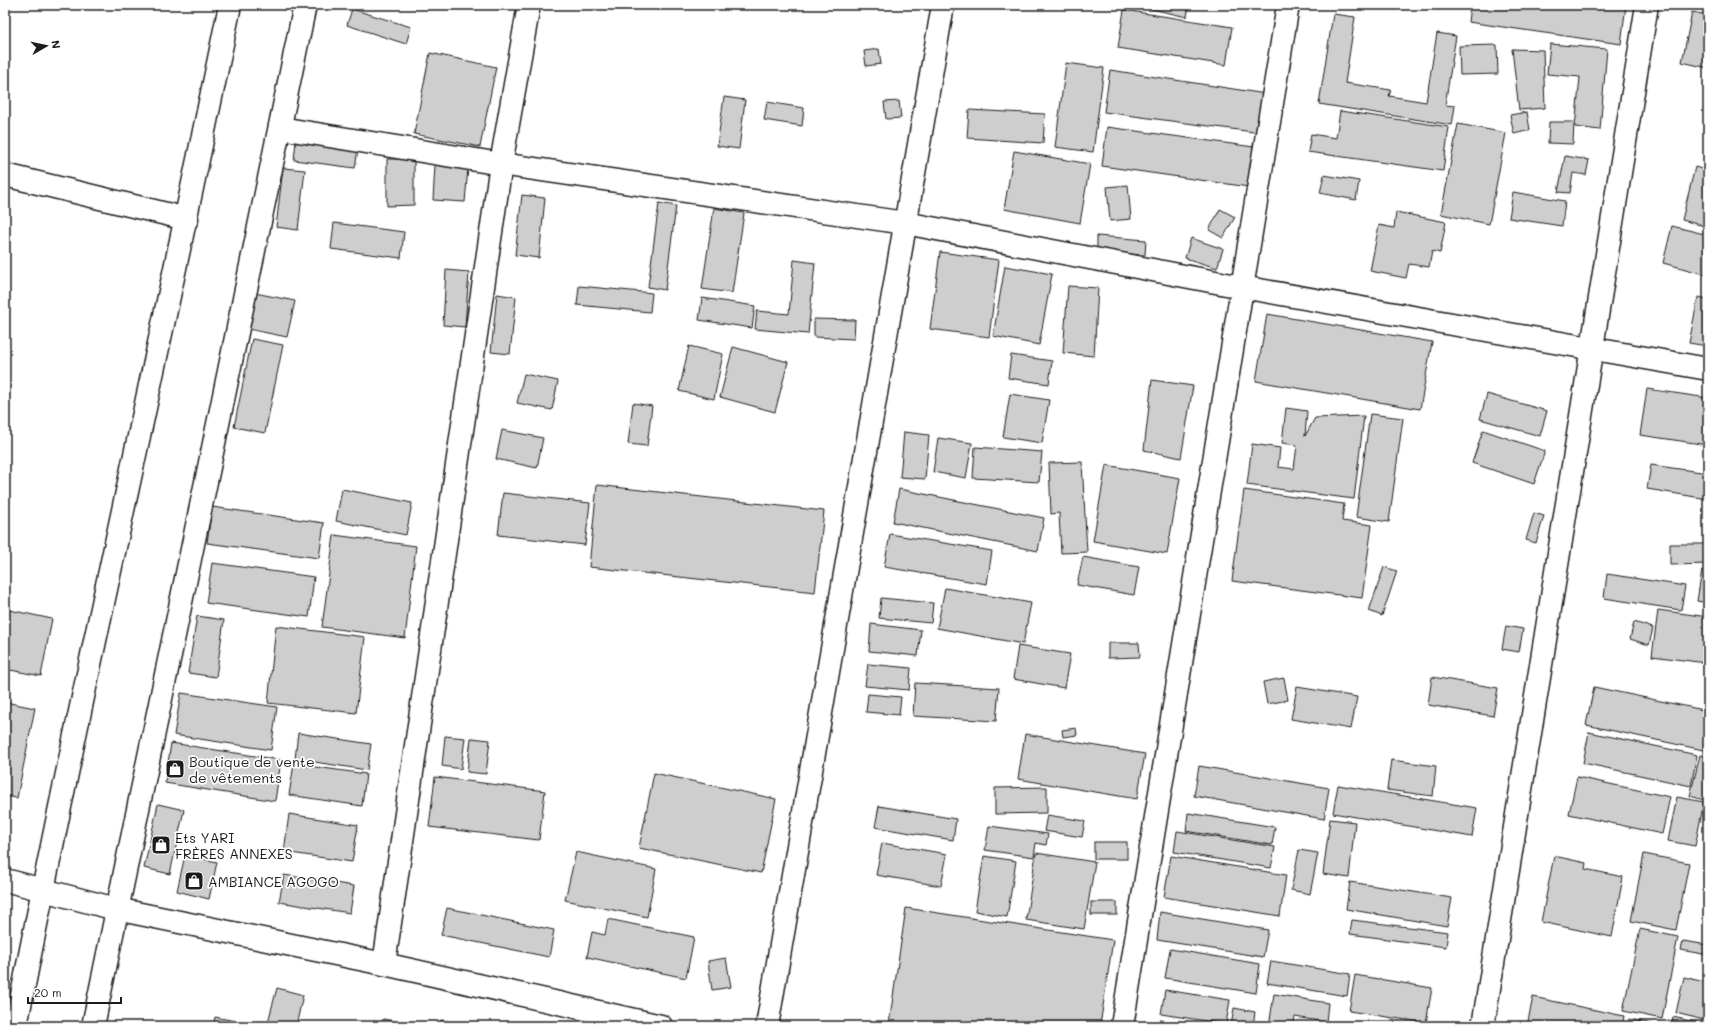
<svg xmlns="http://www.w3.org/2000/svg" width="1713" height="1031" viewBox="0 0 1713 1031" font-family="Mali,sans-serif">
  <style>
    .building { fill: #cecece; stroke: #1c1c1c }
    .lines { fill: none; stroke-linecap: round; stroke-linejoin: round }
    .minor-casing { stroke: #1c1c1c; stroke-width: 25 }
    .major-casing { stroke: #1c1c1c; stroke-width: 25 }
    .minor { stroke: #fff; stroke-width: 22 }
    .major { stroke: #fff; stroke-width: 22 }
    .labels { text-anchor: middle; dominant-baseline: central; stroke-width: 3.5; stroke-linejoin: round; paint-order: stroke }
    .poi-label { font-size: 14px; fill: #1c1c1c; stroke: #fff; text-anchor: start }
  </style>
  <rect width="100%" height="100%" fill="#fff"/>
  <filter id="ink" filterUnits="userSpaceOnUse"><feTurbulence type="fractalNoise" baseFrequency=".025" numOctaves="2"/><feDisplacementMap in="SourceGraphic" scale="8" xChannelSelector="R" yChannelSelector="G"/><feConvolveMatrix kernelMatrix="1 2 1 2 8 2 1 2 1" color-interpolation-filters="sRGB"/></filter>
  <g filter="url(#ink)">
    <g class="building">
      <path d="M1134 5H1189L1187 17Z"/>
      <path d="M1470 5H1626L1621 44 1468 22Z"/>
      <path d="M352 9 411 27 406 44 347 25Z"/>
      <path d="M1124 10 1232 27 1226 65 1118 48Z"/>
      <path d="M1692 12 1708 15V68L1682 62Z"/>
      <path d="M1333 14 1355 17 1345 83 1391 90 1389 96 1426 102 1437 33 1456 36 1445 105 1455 106 1452 125 1319 104Z"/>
      <path d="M1550 44 1607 49 1600 130 1575 127 1580 77 1547 74Z"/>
      <path d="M1497 45 1498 74 1460 75 1459 46Z"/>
      <path d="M879 49 881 64 866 66 864 51Z"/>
      <path d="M1512 49 1543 50 1545 108 1519 110Z"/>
      <path d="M430 53 496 67 480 147 414 134Z"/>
      <path d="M1066 63 1104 68 1093 152 1055 147Z"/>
      <path d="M1110 70 1266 94 1261 133 1104 112Z"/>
      <path d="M724 97 745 100 739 149 717 146Z"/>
      <path d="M899 101 901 118 886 119 884 102Z"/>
      <path d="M767 102 804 108 802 126 764 120Z"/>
      <path d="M969 110 1045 114 1043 143 967 138Z"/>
      <path d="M1340 111 1449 127 1443 171 1308 152 1311 134 1336 138Z"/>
      <path d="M1527 112 1530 130 1514 134 1510 115Z"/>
      <path d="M1549 122H1574L1573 144 1548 143Z"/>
      <path d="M1458 124 1506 133 1489 224 1441 214Z"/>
      <path d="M1107 127 1254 147 1249 187 1102 166Z"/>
      <path d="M296 141 358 149 355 168 294 160Z"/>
      <path d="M1014 151 1090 164 1080 223 1004 209Z"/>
      <path d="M1565 156 1589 160 1586 175 1573 173 1570 193 1558 192Z"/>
      <path d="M387 159H414V205L387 206Z"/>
      <path d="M435 165 468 168 465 202 433 200Z"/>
      <path d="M1695 167 1708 171V227L1682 220Z"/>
      <path d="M283 168 305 170 298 230 276 227Z"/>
      <path d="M1324 175 1359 181 1356 200 1320 193Z"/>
      <path d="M1128 185 1131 219 1110 221 1107 187Z"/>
      <path d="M1513 192 1565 201 1562 226 1509 218Z"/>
      <path d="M522 195 545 198 539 258 515 255Z"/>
      <path d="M659 203 676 206 665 290 648 287Z"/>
      <path d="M714 208 744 213 732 293 702 289Z"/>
      <path d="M1220 209 1235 217 1223 238 1209 230Z"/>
      <path d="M1396 212 1446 222 1440 253 1432 251 1429 267 1409 264 1406 278 1370 271 1379 225 1394 228Z"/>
      <path d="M334 223 404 232 401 258 331 249Z"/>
      <path d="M1672 226 1708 235V275L1663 263Z"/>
      <path d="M1097 236 1146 240 1145 255 1097 252Z"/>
      <path d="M1191 238 1223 249 1217 268 1185 258Z"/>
      <path d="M940 252 999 260 989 337 930 329Z"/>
      <path d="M794 260 815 263 808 334 755 329 757 311 789 314Z"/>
      <path d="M1005 266 1052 274 1039 345 993 336Z"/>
      <path d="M446 270 469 272 465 327 443 325Z"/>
      <path d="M579 286 652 293 650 312 577 305Z"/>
      <path d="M1068 286 1098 288 1094 356 1063 353Z"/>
      <path d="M255 293 295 301 287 337 248 329Z"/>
      <path d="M497 294 516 297 510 354 491 352Z"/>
      <path d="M1698 297 1708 299 1707 346 1689 343Z"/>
      <path d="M702 298 755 306 752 328 699 320Z"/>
      <path d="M1267 314 1432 342 1420 409 1256 381Z"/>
      <path d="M814 319 855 320 854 339 814 337Z"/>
      <path d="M252 339 283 345 265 433 234 427Z"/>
      <path d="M689 346 723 354 714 399 679 391Z"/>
      <path d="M733 347 788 362 775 412 720 397Z"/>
      <path d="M1011 355 1052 361 1049 384 1008 378Z"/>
      <path d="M524 374 558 381 552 410 517 403Z"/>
      <path d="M1152 380 1193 386 1181 458 1144 450Z"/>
      <path d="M1647 389 1708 398V445L1640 435Z"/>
      <path d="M1010 394 1049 400 1042 443 1003 437Z"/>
      <path d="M1487 394 1547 411 1540 436 1480 419Z"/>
      <path d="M633 403 652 406 647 446 628 444Z"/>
      <path d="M1286 408 1307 411 1305 436 1315 418 1364 416 1354 499 1247 485 1252 444 1280 448 1278 467 1294 469 1297 445 1282 443Z"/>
      <path d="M1370 414 1403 418 1389 522 1356 517Z"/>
      <path d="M502 430 543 438 537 468 496 459Z"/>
      <path d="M1483 430 1545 451 1534 484 1472 463Z"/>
      <path d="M904 432 929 435 925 479 900 477Z"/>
      <path d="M938 438 972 443 966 478 933 472Z"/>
      <path d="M975 447 1042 452 1039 482 973 478Z"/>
      <path d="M1082 462 1087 552 1061 553 1059 513 1051 514 1049 463Z"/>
      <path d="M1106 465 1180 478 1167 554 1093 541Z"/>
      <path d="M1651 465 1708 473V499L1647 489Z"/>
      <path d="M597 485 824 511 815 592 589 567Z"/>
      <path d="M342 489 412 503 406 535 336 521Z"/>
      <path d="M899 489 1044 518 1038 551 893 522Z"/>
      <path d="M1244 490 1344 504 1342 521 1372 525 1362 598 1232 581Z"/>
      <path d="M503 493 590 503 585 545 498 535Z"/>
      <path d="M212 507 324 523 319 558 207 543Z"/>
      <path d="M1534 513 1544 516 1536 543 1526 540Z"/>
      <path d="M890 534 992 551 987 584 884 567Z"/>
      <path d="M334 535 416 546 405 638 322 627Z"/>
      <path d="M1670 544H1708V564L1670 565Z"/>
      <path d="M1083 557 1139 567 1134 595 1077 585Z"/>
      <path d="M212 563 314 577 309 617 206 603Z"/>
      <path d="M1384 567 1397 571 1382 616 1369 611Z"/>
      <path d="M1702 570 1708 571V603L1697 601Z"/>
      <path d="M1607 574 1685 586 1681 610 1604 598Z"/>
      <path d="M945 588 1031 603 1023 644 937 628Z"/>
      <path d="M881 598 933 603 931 623 879 618Z"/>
      <path d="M5 609 52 619 41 676 5 669Z"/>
      <path d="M1658 610 1708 617 1706 663 1652 656Z"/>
      <path d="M197 616 224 620 216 677 188 673Z"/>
      <path d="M1634 622 1653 628 1649 645 1630 639Z"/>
      <path d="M871 624 921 630 918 656 869 651Z"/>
      <path d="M276 626 365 637 356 713 268 703Z"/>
      <path d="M1506 626 1523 629 1519 652 1502 649Z"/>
      <path d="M1108 643H1139L1140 657 1108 658Z"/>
      <path d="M1018 646 1070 654 1064 688 1013 679Z"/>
      <path d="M868 664 911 668 909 690 865 686Z"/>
      <path d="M1432 677 1498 688 1493 716 1428 705Z"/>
      <path d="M1284 678 1288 700 1267 704 1263 682Z"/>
      <path d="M915 683 999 688 996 721 913 716Z"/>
      <path d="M1297 687 1357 697 1351 729 1291 719Z"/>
      <path d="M1594 687 1708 711V751L1586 725Z"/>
      <path d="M181 693 277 707 271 750 174 735Z"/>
      <path d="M868 694 901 697 899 715 866 712Z"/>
      <path d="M5 702 35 708 17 798 5 796Z"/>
      <path d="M1076 728 1077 735 1063 737 1062 730Z"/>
      <path d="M1589 732 1697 755 1691 786 1583 763Z"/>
      <path d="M298 733 371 744 367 770 295 759Z"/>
      <path d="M1025 734 1145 754 1137 799 1018 779Z"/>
      <path d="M445 736 465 738 461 769 442 766Z"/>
      <path d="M471 738 490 740 486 774 467 772Z"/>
      <path d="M171 743 281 760 275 801 165 783Z"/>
      <path d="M1700 755 1708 757V801L1690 796Z"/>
      <path d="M1391 760 1436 766 1433 796 1387 790Z"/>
      <path d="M294 764 366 774 362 806 289 795Z"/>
      <path d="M1199 766 1329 788 1324 819 1194 796Z"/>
      <path d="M654 773 776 799 761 873 639 848Z"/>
      <path d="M435 777 545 791 539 840 429 827Z"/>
      <path d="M1577 777 1670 797 1662 834 1569 814Z"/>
      <path d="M1338 785 1477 808 1472 837 1333 813Z"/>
      <path d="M1047 787V813L995 814V788Z"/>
      <path d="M1677 797 1704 802 1695 846 1668 841Z"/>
      <path d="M158 804 184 810 170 874 144 868Z"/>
      <path d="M879 806 956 819 953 840 875 827Z"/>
      <path d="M1188 813 1275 827 1272 845 1186 831Z"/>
      <path d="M289 814 358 825 352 862 284 852Z"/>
      <path d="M1047 815 1085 821 1082 837 1044 831Z"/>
      <path d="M1330 819 1355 822 1349 878 1323 874Z"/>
      <path d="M989 826 1048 834 1046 845 1036 843 1034 857 985 850Z"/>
      <path d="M1177 831 1275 847 1271 868 1174 852Z"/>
      <rect x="1094" y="842" width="33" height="17"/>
      <path d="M882 843 947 854 941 886 876 875Z"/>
      <path d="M1299 850 1318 853 1310 894 1291 890Z"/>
      <path d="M576 852 656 869 647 917 565 900Z"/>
      <path d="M1036 853 1095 862 1084 929 1026 920Z"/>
      <path d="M1644 854 1689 863 1676 930 1631 921Z"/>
      <path d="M185 855 217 862 209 899 177 891Z"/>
      <path d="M984 856 1016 861 1007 917 975 911Z"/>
      <path d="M1171 856 1286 875 1280 916 1164 897Z"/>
      <path d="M1554 856 1586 863 1585 869 1623 877 1612 937 1541 922Z"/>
      <path d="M284 875 354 886 350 913 279 902Z"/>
      <path d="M1350 882 1452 898 1447 926 1346 909Z"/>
      <rect x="1091" y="902" width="26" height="13"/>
      <path d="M447 908 554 930 549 957 441 935Z"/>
      <path d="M906 908 1113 940 1100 1026H905L889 1024Z"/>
      <path d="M1160 912 1268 930 1263 957 1157 940Z"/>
      <path d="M608 919 694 937 686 978 587 957 592 932 605 935Z"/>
      <path d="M1352 920 1448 932 1446 947 1350 934Z"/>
      <path d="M1640 929 1678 937 1662 1019 1623 1011Z"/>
      <path d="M1683 941 1708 945V955L1681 950Z"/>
      <path d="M1170 949 1260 964 1256 993 1165 978Z"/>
      <path d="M726 958 731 987 712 990 708 961Z"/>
      <path d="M1271 961 1350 974 1347 996 1267 983Z"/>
      <path d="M1355 975 1432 988 1426 1023 1349 1011Z"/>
      <path d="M1684 977 1708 983V1021L1676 1013Z"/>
      <path d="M277 988 303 995 296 1026H267Z"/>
      <path d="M1165 990 1230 1000 1226 1024 1161 1014Z"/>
      <path d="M1274 994 1328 1003 1326 1022 1295 1017 1293 1026H1269Z"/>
      <path d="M1533 997 1624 1016 1622 1026H1527Z"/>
      <path d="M1234 1008 1255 1012 1253 1026H1231Z"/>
      <path d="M215 1017 261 1026H213Z"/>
      <path d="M1673 1017 1708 1025V1026H1672Z"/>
      <path d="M383 1019 424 1026H382Z"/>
      <path d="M1629 1019 1662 1026H1627Z"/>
      <path d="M441 1020 468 1025 467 1026H440Z"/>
      <path d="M1160 1020 1196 1026H1159Z"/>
    </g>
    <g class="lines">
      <g class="minor-casing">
        <g id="minor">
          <path d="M280 128 501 164 905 223 1242 287 1708 369"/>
          <path d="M5 175 187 219"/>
          <path d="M5 880 116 909 384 964 661 1026"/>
          <path d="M384 964 501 164 529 5"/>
          <path d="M767 1026 943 5"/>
          <path d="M1122 1026 1288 5"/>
          <path d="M1483 1026 1647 5"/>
        </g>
      </g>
      <g class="major-casing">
        <g id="major">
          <path d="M16 1026C82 685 161 346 230 5"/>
          <path d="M93 1026 305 5"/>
        </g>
      </g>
      <use href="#minor" class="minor"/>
      <use href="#major" class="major"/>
    </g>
  </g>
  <defs>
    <g id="shop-square" transform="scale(1)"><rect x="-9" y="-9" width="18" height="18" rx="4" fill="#1c1c1c" stroke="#fff"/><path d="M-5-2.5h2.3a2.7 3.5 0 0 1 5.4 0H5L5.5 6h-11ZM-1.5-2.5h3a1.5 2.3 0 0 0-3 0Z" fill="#fff"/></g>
  </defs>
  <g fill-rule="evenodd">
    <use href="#shop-square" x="175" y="769"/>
    <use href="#shop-square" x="161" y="845"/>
    <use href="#shop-square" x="194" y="881"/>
  </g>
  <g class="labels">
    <g class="poi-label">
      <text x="189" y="761">Boutique de vente<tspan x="189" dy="16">de vêtements</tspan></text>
      <text x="175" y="837">Ets YARI<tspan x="175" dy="16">FRÈRES ANNEXES</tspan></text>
      <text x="208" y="881">AMBIANCE AGOGO</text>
    </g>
  </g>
  <rect width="1713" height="1031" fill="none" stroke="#fff" stroke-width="20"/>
  <rect x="10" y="10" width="1693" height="1011" fill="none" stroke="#1c1c1c" stroke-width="1.5" filter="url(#ink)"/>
  <g transform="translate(46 46) rotate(81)" stroke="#ffffff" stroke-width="3" paint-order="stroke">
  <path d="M0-3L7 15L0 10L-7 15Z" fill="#1c1c1c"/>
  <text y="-6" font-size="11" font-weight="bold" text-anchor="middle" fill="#1c1c1c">N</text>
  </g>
  <path d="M28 997v6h93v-6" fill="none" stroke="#1c1c1c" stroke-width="2"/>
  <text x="34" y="997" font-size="12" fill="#1c1c1c" stroke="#ffffff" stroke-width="3" paint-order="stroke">20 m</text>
</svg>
